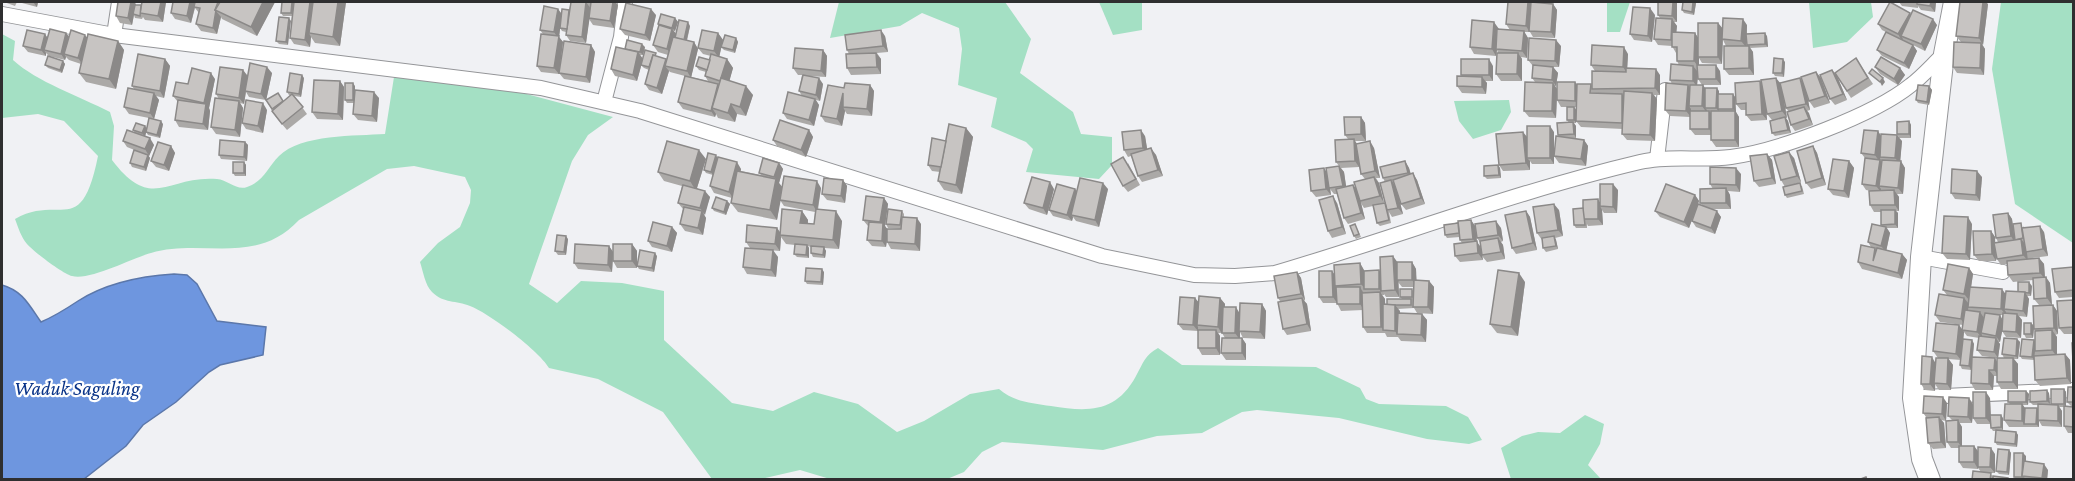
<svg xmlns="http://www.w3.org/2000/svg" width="2075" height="481" viewBox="0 0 2075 481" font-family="'Crimson Pro',serif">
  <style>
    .green { fill: #a4e0c4 }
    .water { fill: #6e96df; stroke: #5b77aa; stroke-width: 1.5 }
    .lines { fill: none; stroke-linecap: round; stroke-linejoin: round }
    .minor-casing { stroke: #949598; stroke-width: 16 }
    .secondary-casing { stroke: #949598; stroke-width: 22 }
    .minor { stroke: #fff; stroke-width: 14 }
    .secondary { stroke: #fff; stroke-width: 20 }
    .wall { fill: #aba9a7; fill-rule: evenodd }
    .shaded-wall { fill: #8b8988 }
    .building { fill: #c7c4c2; stroke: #8b8988; stroke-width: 1.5 }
    .labels { text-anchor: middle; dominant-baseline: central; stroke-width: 4.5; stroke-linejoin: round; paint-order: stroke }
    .water-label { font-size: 20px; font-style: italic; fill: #093388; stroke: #fff }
  </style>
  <rect width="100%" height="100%" fill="#f0f1f4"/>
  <g class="green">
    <path d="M839 2H1005L1031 39 1020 73 1073 112 1081 134 1112 137V165L1099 179 1026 172 1033 149 1026 142 991 127 997 98 958 85 962 49 959 28 922 13 900 26 830 38Z"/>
    <path d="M1099 2H1142V30L1113 35Z"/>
    <path d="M1607 2H1630L1620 32H1607Z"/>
    <path d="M1809 2H1871L1873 17 1847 42 1813 48Z"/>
    <path d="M2001 2H2073V243L2015 204 1992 69Z"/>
    <path d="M2 34 15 41 13 60C37 82 79 96 110 112L114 126 112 160C152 213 167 175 217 179 228 180 237 191 247 187 264 181 267 168 279 156 301 134 356 136 385 134L394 77 519 92 613 117 588 135 572 161 529 284 557 303 581 281 622 283 664 291V340L732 403 773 411 814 392 858 404 897 432 924 421 970 394 999 389C1014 402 1032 403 1051 406 1088 412 1116 413 1136 376 1143 363 1145 355 1158 348L1182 365 1316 367 1360 388 1366 399 1379 404 1446 406 1468 417 1482 440 1469 444 1427 439 1339 418 1257 410 1242 412 1202 433 1157 436 1103 450 1002 442 982 452 964 472 947 479H830L800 470 761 479H712L663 412 598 379 549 368C539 351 489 313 470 306 456 300 444 304 432 292 425 285 423 271 420 262L438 243 460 227 470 203 471 190 465 177 414 166 387 169 299 220C255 267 202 238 151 253 132 258 90 281 72 276 63 274 33 251 27 244 21 237 18 227 15 219 61 193 81 240 98 156L64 121 38 114 2 118Z"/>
    <path d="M1509 100 1511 112 1501 130 1473 139 1459 121 1454 101Z"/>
    <path d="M1585 415 1604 424 1600 444 1588 465 1601 479H1511L1501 448 1522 436 1538 432 1560 433Z"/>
  </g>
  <path class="water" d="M174 274 187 275 197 284 217 321 266 327 263 355 220 365 209 372 176 402 143 425 126 446 84 479H2V285C23 291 29 305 41 322 55 316 66 309 78 301 106 283 142 276 174 274Z"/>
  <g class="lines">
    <g class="minor-casing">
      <g id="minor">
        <path d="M2 14 114 35 541 88 640 111 1102 256 1194 275 1235 276 1275 273C1397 237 1517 191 1640 162 1669 155 1701 161 1731 157 1778 151 1874 115 1911 85 1923 76 1933 64 1944 54"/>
        <path d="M114 35 119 2"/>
        <path d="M604 102 621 37 625 2"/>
        <path d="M1657 159 1665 90"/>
        <path d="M1921 257 2003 272"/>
        <path d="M1924 397 2074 390"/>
      </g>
    </g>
    <g class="secondary-casing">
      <path id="secondary" d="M1930 480 1922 459 1913 398 1921 257 1944 54 1954 2"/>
    </g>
    <use href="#minor" class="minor"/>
    <use href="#secondary" class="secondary"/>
  </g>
  <g class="wall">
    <path d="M4 2H17L15 6Z"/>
    <path d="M20 2H38L37 7 22 3Z"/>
    <path d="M142 2H166L163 22 145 20 143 17 142 19 135 18 134 15 132 25 120 23 116 16 136 4V5H141Z"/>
    <path d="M173 2H275L257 36 222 19 221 17 217 34 201 31 196 24 199 13 195 8 191 23 175 19 171 13Z"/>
    <path d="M294 2H346L340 46 315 43 311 37 310 47 294 44 290 38 292 16H283L281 13 294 5Z"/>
    <path d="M571 2H615L618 5 614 28 593 25 589 19 586 43 570 41 566 35V32L562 31 560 28 559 37 563 42 559 74 541 72 537 66 543 34 540 30 558 9 562 14 569 10Z"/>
    <path d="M1508 2H1532L1553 4 1557 10 1555 38 1533 37 1530 32H1524L1528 38 1527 58 1521 57 1522 59V81H1501L1496 74 1498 53 1497 50 1496 56 1474 54 1470 47 1499 29 1510 30 1506 24Z"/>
    <path d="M1677 2V22H1674L1677 26 1676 32 1695 33 1698 38 1718 23 1723 29 1747 25V34L1767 36 1768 47 1750 48 1753 52 1754 75H1729L1724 69 1726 46 1723 40 1722 64 1702 63 1699 58V65L1720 71 1721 85H1703L1705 89 1719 91V94H1733L1735 97 1736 112 1739 117V147H1716L1711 140V135H1695L1690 129V117L1670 116 1665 110 1672 84 1670 80 1679 65 1677 61 1676 53 1672 46 1658 45 1654 39 1660 18 1658 15ZM1698 77V79L1702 85H1697Z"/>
    <path d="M1899 2H1936L1935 12 1921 10 1918 6V8L1902 6Z"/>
    <path d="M1696 3 1694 15 1684 13 1682 10Z"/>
    <path d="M1988 4 1983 45 1982 44 1985 49 1984 75 1957 73 1953 67 1961 42 1956 36Z"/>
    <path d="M656 15 650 41 625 35 620 29Z"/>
    <path d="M1655 15 1652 42 1634 40 1630 34Z"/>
    <path d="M1911 15 1937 25 1925 51 1913 45 1917 51 1909 69 1882 56 1877 50 1886 32 1882 30 1878 24Z"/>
    <path d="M279 17 288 45 279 44 276 41Z"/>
    <path d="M675 18 678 22 675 31H674L676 34 690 26 687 41 694 42 698 49 691 77 708 81 705 76 706 72 699 70 696 66 710 60 711 56 703 54 698 48 718 33 723 40 719 57 727 59 733 68 729 81 753 95 746 116 737 114 735 122 718 118 716 114 715 117 683 109 678 102 685 76 670 72 669 71 662 94 649 90 645 84 649 70 644 68 641 65 658 57 666 59 667 60 668 55 658 52 653 45 660 26 658 24Z"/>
    <path d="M66 33 69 37H87L118 41 124 50 116 89 86 82 79 73 81 64 69 60 66 57 65 60 49 56 46 53V56L28 52 23 46 45 34 47 38Z"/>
    <path d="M885 36 888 52 877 53 881 59V74L851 75 847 68 849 54 847 50Z"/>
    <path d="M736 38 738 42 735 53 724 50 721 47Z"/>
    <path d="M591 45 595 52 590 83 564 79 559 73Z"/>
    <path d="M1561 46 1559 67H1553L1558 73 1556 86H1555L1557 89 1575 82 1577 85 1591 84 1592 86 1595 71 1591 65 1628 54 1627 68 1660 75V95H1654L1657 99 1655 141 1627 140 1622 134 1623 129 1581 127 1576 121 1577 107H1561L1557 100 1556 118 1529 117 1524 111 1535 82 1532 78 1533 66 1528 60Z"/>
    <path d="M645 47 643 55H640L643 59 637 81 615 76 611 69 625 49Z"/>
    <path d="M823 50 827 56 826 77 807 76 823 84 820 101 816 100 819 105 814 126 787 119 783 113 802 96 799 91 802 75H798L793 68Z"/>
    <path d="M1856 58 1873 84 1851 98 1835 73Z"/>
    <path d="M165 59 170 66 164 98 156 96 159 100 154 119 129 114 124 107 134 89 132 86Z"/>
    <path d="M63 61 65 64 62 73 48 68 45 65Z"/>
    <path d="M1785 62 1784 77 1775 76 1773 73Z"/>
    <path d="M1493 66V81H1485L1487 83 1486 94 1462 93 1457 86 1462 76 1461 75Z"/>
    <path d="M1875 67 1900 68 1905 75 1898 85 1880 74Z"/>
    <path d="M243 70 248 76 272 73 266 100 284 101 291 96 289 95 287 92 304 78 301 97 294 96 307 114 287 130 276 117 266 100 249 97 246 92 244 104 240 103 243 108 240 137 216 134 211 127 219 99 216 94Z"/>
    <path d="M1832 70 1837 76 1847 100 1835 105 1830 99Z"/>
    <path d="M1816 72 1821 78 1830 103 1814 108 1809 101 1807 95 1810 110 1807 111 1813 125 1795 131 1791 125 1789 112 1786 108 1782 91 1787 118H1786L1788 121 1791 133 1775 136 1772 133V120L1767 114 1766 106 1767 120 1751 121 1746 115V110H1741L1736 104 1760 81 1762 84 1802 81Z"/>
    <path d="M215 79 209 108 210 111 208 130 179 127 175 120 178 102 173 96 188 84Z"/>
    <path d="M340 81 344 87 343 120 317 119 312 112Z"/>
    <path d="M870 85 874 91 872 116 847 114 845 111 842 126 825 122 821 116 844 88Z"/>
    <path d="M355 86V91L379 98 377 122 358 120 353 114 354 103H347L345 100Z"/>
    <path d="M1929 86 1932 90 1929 105 1918 103 1916 100Z"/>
    <path d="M1574 107 1577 111 1576 123H1574L1576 126V138H1570L1584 140 1588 146 1586 166 1559 163 1554 156 1559 137 1558 135 1569 123 1567 120Z"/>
    <path d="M267 110 263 133 246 129 242 123Z"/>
    <path d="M1361 117 1365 123 1366 141H1355L1357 144 1374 148 1380 178H1376L1379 183 1384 203 1386 204 1385 182 1383 178 1405 161 1409 168 1411 174 1417 180 1425 204 1406 210 1401 204 1396 189 1403 214 1392 217 1389 212 1391 223 1380 226 1377 223 1373 206 1364 208 1361 203 1365 219 1348 224 1344 218 1337 194H1334L1330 189 1331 195 1316 197 1311 191 1327 172 1339 166 1336 162 1348 139 1345 135ZM1359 167 1361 174 1365 179 1357 190 1353 185 1346 187 1344 172 1341 168Z"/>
    <path d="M1909 121 1911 125V138H1899L1897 134Z"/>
    <path d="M163 124 160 138 148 135 146 132 145 136 154 145 149 156 148 155 150 158 146 171 132 167 130 163 142 153 127 147 123 141 135 133 133 130 145 126 147 128Z"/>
    <path d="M966 128 973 137 962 194 944 190 938 181 940 172 932 171 928 165 946 141Z"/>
    <path d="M809 130 813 137 806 157 777 146 773 140Z"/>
    <path d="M1878 131 1881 136 1902 141 1900 161 1905 168 1903 194H1897L1899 197V211H1896L1898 213V228H1887L1890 233 1886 251 1902 254 1907 260 1902 279 1862 269 1858 262 1871 247 1868 242 1882 226 1881 225V212H1874L1870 205 1871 191 1866 190 1862 184 1865 158 1861 153Z"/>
    <path d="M1554 132V164H1532L1530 161V170L1503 171 1499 165 1527 138Z"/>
    <path d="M1145 136 1147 149 1156 155 1163 176 1142 182 1138 176 1131 156 1128 157 1124 150Z"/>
    <path d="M245 142 248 145 247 161 221 159 219 155Z"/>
    <path d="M171 146 175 153 169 171 156 167 151 161Z"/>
    <path d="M1813 146 1817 153 1826 185 1811 189 1806 183Z"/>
    <path d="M1767 154 1772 160 1776 184 1759 187 1754 181Z"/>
    <path d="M718 158 741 169V171L761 175 759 173 779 163 783 169 779 183 782 187 821 188 818 210 842 221 839 249 824 248 826 251 825 258 813 257 811 253V247L808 246 809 248V258L797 257 794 254 795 245 786 244 781 237 780 251 755 249 778 257 776 277 747 274 743 267 750 248 746 242 777 228 780 232 802 211 808 220V224H814L815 212 784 206 780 200 777 220 738 212 731 203 732 198 714 193 710 186 713 175 706 173 704 170Z"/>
    <path d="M1794 158 1801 182 1795 184 1802 186 1804 194 1787 198 1785 195V187L1781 180Z"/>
    <path d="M706 159 697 188 710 197 704 215 706 218 703 235 685 231 680 224 683 209 678 203 682 186 664 181 658 172Z"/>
    <path d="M1849 161 1854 168 1849 198 1833 195 1828 189Z"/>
    <path d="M244 162 246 165V176H235L233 173Z"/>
    <path d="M1128 163 1140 185 1128 192 1123 186Z"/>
    <path d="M1498 165 1500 168 1501 178 1487 179 1484 176Z"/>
    <path d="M1741 174 1740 192 1728 191 1730 195 1731 209H1713L1721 217 1715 234 1696 227 1692 221V219L1689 228 1660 217 1655 211 1695 195 1699 201 1698 204 1702 205 1700 203 1713 189 1710 184Z"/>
    <path d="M1982 177 1980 201 1955 199 1951 193Z"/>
    <path d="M843 180 847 186 845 203 827 200 822 194Z"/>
    <path d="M1054 189 1047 215 1029 209 1024 203Z"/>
    <path d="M1075 189 1077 191 1108 189 1099 227 1076 221 1073 217 1072 221 1053 216 1049 210Z"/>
    <path d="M1618 190 1617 213H1604L1602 210 1603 225 1588 226 1587 224V228H1576L1574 225 1583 208 1600 202Z"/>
    <path d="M884 198 888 204 885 226 887 229H901L888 228 886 224 902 211 904 214V217L921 224 920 251 891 249 887 242V240L886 247 872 246 867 240 868 226 863 220Z"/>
    <path d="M727 201 730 204 726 215 714 211 712 208Z"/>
    <path d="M1337 203 1346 234 1332 238 1328 231Z"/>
    <path d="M1559 210 1563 236 1555 238 1556 240 1558 249 1546 252 1543 248 1542 240 1537 233Z"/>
    <path d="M1526 211 1530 217 1537 250 1516 254 1512 248Z"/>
    <path d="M2008 213 2012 219 2015 240 2024 226V228L2044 232 2048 256 2032 258H2039L2044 264 2045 277 2050 283 2052 305H2039L2034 299 2033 280 2013 282 2008 275 2007 264 2001 265 1997 259 1996 255V261H1979L1974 255 1991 231 1995 237V243L1998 242 1996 238Z"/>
    <path d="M1471 220 1475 226 1501 228 1503 241 1501 242 1503 245 1505 259 1487 262 1482 256 1483 260 1460 262 1455 256 1462 243 1460 240V237L1447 238 1445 235 1458 223ZM1476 230 1477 238 1480 242 1481 247 1477 242Z"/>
    <path d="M1355 224 1361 237 1356 239 1354 236Z"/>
    <path d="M1972 224 1970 260 1947 259 1942 253Z"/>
    <path d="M672 227 677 233 672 252 652 247 648 241Z"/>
    <path d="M568 239 566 255H558L555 251Z"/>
    <path d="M632 244 637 251V268H617L613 261V259L612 272 578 269 574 263 609 246 613 252Z"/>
    <path d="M657 256 654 272 639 269 637 266Z"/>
    <path d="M1397 262H1412L1416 269V280L1429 281 1434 287 1433 314 1417 313 1414 308 1398 309 1400 313 1422 314 1427 320 1426 342 1401 341 1398 337H1387L1385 333H1367L1363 327V310L1341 311 1337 303H1323L1319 297 1332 271 1334 274 1360 263 1364 271 1379 270 1381 273ZM1398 282 1402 287H1413V290L1400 297 1402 299 1387 305H1385V299L1382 295H1384V294L1386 297H1399Z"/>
    <path d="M2073 267V297L2059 298 2055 292Z"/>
    <path d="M1969 268 1973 274 1971 288 2005 294 2018 292 2032 286 2031 296H2027L2029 299 2027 317 2019 316 2022 320 2021 338 2006 337 2002 331 2000 342H1998L2000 344 1998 358H2004L2002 354 2017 339 2020 342 2018 359H2014L2018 364V389H2001L1997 382V376H1994L1993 390H1975L1971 383 1972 364 1971 370 1962 369 1960 365 1972 340 1974 344 1973 357 1997 362V358L1982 356 1977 350 1979 338 1967 336 1964 332 1961 360 1948 359 1953 365 1951 390H1939L1935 384V391L1925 390 1921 384 1935 363 1938 358 1933 351 1959 325 1962 330 1963 325 1940 322 1935 315 1947 295 1943 290ZM1996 315H2003V320Z"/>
    <path d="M824 272 823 285 807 284 805 281Z"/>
    <path d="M1297 272 1301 278 1305 300 1304 301 1307 304 1311 331 1287 335 1283 329 1280 301 1278 298Z"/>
    <path d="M1525 282 1518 336 1497 333 1490 324Z"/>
    <path d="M1195 298 1199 303 1220 298 1225 304V307L1240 313 1262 304 1266 311 1265 339 1243 338 1240 332V338H1242L1246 344V360H1226L1221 353 1225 338 1222 333H1218L1220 336V355H1202L1198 348V331L1183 330 1178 324Z"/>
    <path d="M2073 300V334H2064L2059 328Z"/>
    <path d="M2053 305 2057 311 2058 334 2055 335 2057 337V355L2065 354 2070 360 2071 384 2040 386 2035 380 2034 360 2022 359 2020 356 2034 340 2035 342V331L2034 329 2033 338H2026L2024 334 2031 323 2033 325Z"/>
    <path d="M2073 387V433H2068L2064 426V407H2059L2062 411V427L2042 426 2039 421V427H2009L2004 420 2010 404 2008 402 2026 391 2029 394 2028 405H2023L2025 408H2037L2038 410V405H2033L2030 402 2049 393 2050 404 2051 405V404L2064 389 2066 392V406H2071L2067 402Z"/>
    <path d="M1969 398 1973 404 1990 398 1991 415 2003 418V430L1998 431 2016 432 2018 435 2017 447 1997 445 1995 442 1996 431H1993L1991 428V424H1977L1973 418V412L1972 423H1959L1962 427V446H1974L1978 451 1995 454V473H1990L1993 477 2008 478 1972 480 1981 472 1978 468V469L1963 468 1959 462V448H1951L1947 442 1952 420 1948 416Z"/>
    <path d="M1947 403 1946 421 1941 420 1944 423 1946 448 1933 449 1928 443 1927 418 1923 413Z"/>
    <path d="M2009 450 2011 453 2009 475 1999 474 1996 471Z"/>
    <path d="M2026 456V461L2048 470 2047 480H2016L2014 477Z"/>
  </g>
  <g class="shaded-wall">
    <path d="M33 2H38L37 7Z"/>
    <path d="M131 2H134L136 4 132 25 128 18Z"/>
    <path d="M161 2H166L163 22 158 16Z"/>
    <path d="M190 2H196L191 23 187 16Z"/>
    <path d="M263 2H275L257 36 251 27Z"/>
    <path d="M292 2 294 3 293 16 291 13Z"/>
    <path d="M310 2H316L309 33 311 37 310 47 305 40Z"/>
    <path d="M338 2H346L340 46 333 37Z"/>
    <path d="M586 2 591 9 586 43 582 37Z"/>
    <path d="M613 2H615L618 5 614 28 610 21Z"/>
    <path d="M1528 2H1531L1533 3 1529 31 1526 26Z"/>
    <path d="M1673 2H1677V22L1672 16Z"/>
    <path d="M1693 2 1696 3 1694 15 1692 12Z"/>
    <path d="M1931 2H1936L1935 12 1930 6Z"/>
    <path d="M1983 2H1986L1988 4 1983 45 1979 38Z"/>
    <path d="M1553 4 1557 10 1555 38 1551 32Z"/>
    <path d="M1650 8 1655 15 1652 42 1648 36Z"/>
    <path d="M558 9 562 15 559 37 563 42 559 74 554 68 558 38 554 32Z"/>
    <path d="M651 9 656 15 650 41 645 35Z"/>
    <path d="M216 11 221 17 217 34 213 28Z"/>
    <path d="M1910 13 1914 20 1901 36 1903 39 1902 41 1898 34Z"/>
    <path d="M289 18 291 21 288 45 286 42Z"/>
    <path d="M675 18 678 22 675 31 672 28Z"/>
    <path d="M1672 19 1677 26 1675 47 1671 40Z"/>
    <path d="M1743 19 1747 25 1746 47 1741 41Z"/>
    <path d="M1933 19 1937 25 1925 51 1921 44Z"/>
    <path d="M688 22 690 26 686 43 684 40Z"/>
    <path d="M1494 22 1499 29 1496 49 1497 50 1496 56 1492 49Z"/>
    <path d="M1718 23 1723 29 1722 64 1718 57Z"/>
    <path d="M672 29 677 35 671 55 667 49Z"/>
    <path d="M881 30 885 36 888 52 883 46Z"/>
    <path d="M1524 31 1528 38 1527 58 1522 51Z"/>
    <path d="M66 33 71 39 64 54 66 57 65 60 61 54Z"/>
    <path d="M718 33 723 40 719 58 714 51Z"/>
    <path d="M1695 33 1699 39 1698 57 1699 58V68L1694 61Z"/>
    <path d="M1765 33 1767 36 1768 47 1765 44Z"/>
    <path d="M45 34 49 40 44 50 46 53V56L41 50Z"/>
    <path d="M85 35 90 41 83 65 78 58Z"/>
    <path d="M736 38 738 42 735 53 733 50Z"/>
    <path d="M1556 40 1561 46 1559 67 1555 61Z"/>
    <path d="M118 41 124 50 116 89 109 79Z"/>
    <path d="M694 42 698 49 691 78 687 71Z"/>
    <path d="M1981 43 1985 49 1984 75 1980 68Z"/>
    <path d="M642 44 645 47 643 55 640 52Z"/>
    <path d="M591 45 595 52 590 83 586 77Z"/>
    <path d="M1913 45 1917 51 1909 69 1904 63Z"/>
    <path d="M1749 46 1753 52 1754 75 1749 68Z"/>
    <path d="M1624 47 1628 54 1627 73 1623 67Z"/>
    <path d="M823 50 827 56 826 77 821 71Z"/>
    <path d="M638 52 643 59 637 81 633 75Z"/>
    <path d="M876 53 881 59V74L877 67Z"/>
    <path d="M1518 53 1522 59V81L1517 74Z"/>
    <path d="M165 59 170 66 164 98 160 91Z"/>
    <path d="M666 59 670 65 665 66 669 71 662 94 657 88Z"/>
    <path d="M727 59 733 68 727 90 720 81Z"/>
    <path d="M1489 59 1493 66V81L1489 75Z"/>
    <path d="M1783 59 1785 62 1784 77 1782 73Z"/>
    <path d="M63 61 65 64 62 73 60 70Z"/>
    <path d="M1716 65 1720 71 1721 85 1716 79Z"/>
    <path d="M1693 66 1698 72 1697 87 1693 81Z"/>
    <path d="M267 67 272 73 266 101 261 94Z"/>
    <path d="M1553 67 1558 73 1556 86 1552 80Z"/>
    <path d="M1900 68 1905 75 1898 85 1894 79Z"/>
    <path d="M1656 69 1660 75V95L1655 88Z"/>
    <path d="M243 70 248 77 244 104 239 98Z"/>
    <path d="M1832 70 1837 76 1847 100 1843 94Z"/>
    <path d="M1816 72 1821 78 1830 103 1825 96Z"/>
    <path d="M211 73 215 79 209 108 210 111 208 130 203 124 206 106 204 103Z"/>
    <path d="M302 75 304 78 301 97 299 94Z"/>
    <path d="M1482 77 1487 83 1486 94 1482 87Z"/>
    <path d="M819 78 823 84 820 101 816 95Z"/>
    <path d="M1776 78 1781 84 1787 118 1782 111Z"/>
    <path d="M1800 78 1805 85 1810 110 1806 104Z"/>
    <path d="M1883 78 1885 82 1882 86 1880 82Z"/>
    <path d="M340 81 344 87 343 120 338 114Z"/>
    <path d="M1760 81 1764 88 1767 120 1762 114Z"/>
    <path d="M1575 82 1580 89V107L1575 101Z"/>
    <path d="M353 83 355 86V103L353 100Z"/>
    <path d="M1553 83 1557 89 1556 118 1552 111Z"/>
    <path d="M718 84 722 90 712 108 716 114 715 117 711 111Z"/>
    <path d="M870 85 874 91 872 116 867 109Z"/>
    <path d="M1688 85 1692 91 1689 106 1691 109V117L1686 111Z"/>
    <path d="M1703 85 1707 91 1705 108 1707 110V113L1702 106Z"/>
    <path d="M746 86 753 95 746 116 740 107Z"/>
    <path d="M1929 86 1932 90 1929 105 1927 102Z"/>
    <path d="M1717 88 1719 91V111L1716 108Z"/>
    <path d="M374 92 379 98 377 122 372 116Z"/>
    <path d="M154 93 159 100 154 119 150 113Z"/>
    <path d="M843 93V107L845 111 842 126 837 119Z"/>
    <path d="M1652 93 1657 99 1655 141 1650 135Z"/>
    <path d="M1622 94 1627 100 1626 129 1622 123Z"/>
    <path d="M1733 94 1735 97 1736 112 1739 117V147L1735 140V111L1733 109Z"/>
    <path d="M815 99 819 105 814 126 809 120Z"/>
    <path d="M239 101 243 108 240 137 235 130Z"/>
    <path d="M263 103 267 110 263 133 258 126Z"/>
    <path d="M731 104 737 114 735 122 728 113Z"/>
    <path d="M1574 107 1577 111 1576 123 1574 120Z"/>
    <path d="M1804 107 1809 113 1813 125 1809 119Z"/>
    <path d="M1709 111 1714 117V135L1709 129Z"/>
    <path d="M1361 117 1365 123 1366 141 1361 134Z"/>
    <path d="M1785 117 1788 121 1791 133 1788 130Z"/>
    <path d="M161 121 163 124 160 138 157 135Z"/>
    <path d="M1909 121 1911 125V138L1909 134Z"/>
    <path d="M1573 122 1576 126V138L1574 134Z"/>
    <path d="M145 126 147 129 145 137 142 133Z"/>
    <path d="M1550 126 1554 132V164L1550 158Z"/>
    <path d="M966 128 973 137 962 194 956 185Z"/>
    <path d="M809 130 813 137 806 157 801 150Z"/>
    <path d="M1141 130 1145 136 1148 154 1143 148Z"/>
    <path d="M1878 131 1882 138 1880 160 1884 166 1879 186 1881 189V192L1876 186 1879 161 1875 155Z"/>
    <path d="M1523 132 1528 138 1527 158 1530 161V170L1526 163Z"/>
    <path d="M1897 135 1902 141 1900 164 1895 158Z"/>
    <path d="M150 138 154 145 149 156 145 149Z"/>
    <path d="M1354 139 1358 146 1359 167 1355 161Z"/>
    <path d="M1584 140 1588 146 1586 166 1581 159Z"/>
    <path d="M1370 141 1374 148 1380 178 1375 171Z"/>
    <path d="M245 142 248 145 247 161 244 157Z"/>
    <path d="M171 146 175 153 169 171 164 165Z"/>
    <path d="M1813 146 1817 153 1826 185 1822 178Z"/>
    <path d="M1151 148 1156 155 1163 176 1158 170Z"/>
    <path d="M699 150 706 159 696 191 690 181Z"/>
    <path d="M1789 152 1794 158 1801 182 1797 176Z"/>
    <path d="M1767 154 1772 160 1776 184 1772 178Z"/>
    <path d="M148 155 150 158 146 171 144 167Z"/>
    <path d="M716 155 718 159 713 175 711 172Z"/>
    <path d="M1405 161 1409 168 1412 179 1408 173Z"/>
    <path d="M1849 161 1854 168 1849 198 1844 191Z"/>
    <path d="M1901 161 1905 168 1903 194 1898 188Z"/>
    <path d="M244 162 246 165V176L244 173Z"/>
    <path d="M737 162 741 169 733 198 729 192Z"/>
    <path d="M779 163 783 169 779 183 783 188 777 220 770 210 776 179 774 177Z"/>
    <path d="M1498 165 1500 168 1501 178 1499 175Z"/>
    <path d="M1339 166 1344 172 1347 192 1343 186Z"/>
    <path d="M1324 168 1328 174 1331 195 1326 189Z"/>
    <path d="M1736 168 1741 174 1740 192 1736 185Z"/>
    <path d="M1977 171 1982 177 1980 201 1976 195Z"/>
    <path d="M1413 173 1417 180 1425 204 1421 198Z"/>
    <path d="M1374 177 1379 183 1384 203 1380 196Z"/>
    <path d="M843 180 847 186 845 203 841 196Z"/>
    <path d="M1391 180 1396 187 1403 214 1398 208Z"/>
    <path d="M817 181 821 188 817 212 813 205Z"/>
    <path d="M1050 182 1054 189 1047 215 1043 208Z"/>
    <path d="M1103 183 1108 189 1099 227 1095 220Z"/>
    <path d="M1613 184 1618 190 1617 213 1613 207Z"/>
    <path d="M1353 185 1358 191 1365 219 1361 213Z"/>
    <path d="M1726 188 1730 195 1731 209 1726 203Z"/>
    <path d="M1075 189 1079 195 1071 215 1073 217 1072 221 1067 215Z"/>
    <path d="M1894 190 1899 197V211L1895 205Z"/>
    <path d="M705 191 710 197 705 215 700 208Z"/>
    <path d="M1695 195 1699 201 1689 228 1684 222Z"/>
    <path d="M1333 196 1337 203 1346 234 1342 227Z"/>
    <path d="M884 198 888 204 885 226 888 230 886 247 882 241 883 226 880 222Z"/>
    <path d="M1598 199 1602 206H1600L1602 210 1603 225 1598 219Z"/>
    <path d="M727 201 730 204 726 215 724 212Z"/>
    <path d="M1554 204 1559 210 1563 236 1558 230Z"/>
    <path d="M1895 210 1898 213V228L1895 224Z"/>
    <path d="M702 211 706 218 703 235 698 228Z"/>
    <path d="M802 211 808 220 807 232 800 223Z"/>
    <path d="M836 211 842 221 839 249 833 240Z"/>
    <path d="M1526 211 1530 217 1537 250 1533 243Z"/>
    <path d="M1717 211 1721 217 1715 234 1711 228Z"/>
    <path d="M2008 213 2012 219 2015 243 2011 236Z"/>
    <path d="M1968 217 1972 224 1970 260 1966 254Z"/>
    <path d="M917 218 921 224 920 251 915 244Z"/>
    <path d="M1471 220 1475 226 1477 242 1481 248 1483 260 1478 253 1477 245 1473 239Z"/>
    <path d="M1496 221 1501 228 1503 241 1498 235Z"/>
    <path d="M2040 226 2044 232 2048 256 2043 249Z"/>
    <path d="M672 227 677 233 672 252 667 246Z"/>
    <path d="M1886 227 1890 233 1886 252 1881 246Z"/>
    <path d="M777 228 781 234 780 235 781 237 780 251 775 244Z"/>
    <path d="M1991 231 1995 237 1996 261 1992 254Z"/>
    <path d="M566 236 568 239 566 255 564 252Z"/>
    <path d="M1554 236 1556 240 1558 249 1556 246Z"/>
    <path d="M1498 238 1503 245 1505 259 1501 252Z"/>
    <path d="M2021 239 2026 245 2028 261 2023 255Z"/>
    <path d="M632 244 637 251V268L632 261Z"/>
    <path d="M807 245 809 248V258L806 255Z"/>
    <path d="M609 246 613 252 612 272 608 265Z"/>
    <path d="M824 247 826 251 825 258 823 255Z"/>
    <path d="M773 250 778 257 776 277 771 270Z"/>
    <path d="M655 253 657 256 654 272 652 268Z"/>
    <path d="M1902 254 1907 260 1902 279 1898 273Z"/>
    <path d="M1393 256 1398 263 1399 297 1395 290Z"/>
    <path d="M2039 258 2044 264 2045 279 2040 273Z"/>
    <path d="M1412 262 1416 269 1417 287 1412 280Z"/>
    <path d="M1360 263 1364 270 1366 290 1361 284Z"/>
    <path d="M1969 268 1973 274 1969 300 1964 294Z"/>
    <path d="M822 269 824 272 823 285 821 282Z"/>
    <path d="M1379 270 1384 277 1381 291 1384 295 1379 289Z"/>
    <path d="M1332 271 1337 278 1335 286 1337 288V303L1333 297Z"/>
    <path d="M1297 272 1301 278 1305 300 1301 294Z"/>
    <path d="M1519 273 1525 282 1518 336 1511 327Z"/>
    <path d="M2046 277 2050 283 2052 305 2047 298Z"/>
    <path d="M1429 281 1434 287 1433 314 1428 307Z"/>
    <path d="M2029 282 2032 286 2031 296 2029 293Z"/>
    <path d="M1360 287 1364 294V310L1360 304Z"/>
    <path d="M2002 289 2007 296 2004 309 2006 312V315L2001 309Z"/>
    <path d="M1380 292 1385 299 1386 330H1384L1381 327Z"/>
    <path d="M2025 292 2029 299 2027 317 2023 311Z"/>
    <path d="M1195 298 1200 304 1197 325 1198 327V331L1193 325Z"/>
    <path d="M1220 298 1225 304 1222 334 1218 327Z"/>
    <path d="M1302 298 1307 304 1311 331 1307 324Z"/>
    <path d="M1964 298 1969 304 1965 326 1961 319Z"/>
    <path d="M1262 304 1266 311 1265 339 1260 332Z"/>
    <path d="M1395 305 1400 311 1399 334H1397L1395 331Z"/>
    <path d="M2053 305 2057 311 2058 334 2054 328Z"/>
    <path d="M1236 307 1240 314V340L1235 333Z"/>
    <path d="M1980 312 1984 318 1981 333 1982 335V338L1977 332Z"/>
    <path d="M1422 314 1427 320 1426 342 1421 335Z"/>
    <path d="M2017 314 2022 320 2021 338 2016 332Z"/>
    <path d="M2000 315 2004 322 2000 342 1996 336Z"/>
    <path d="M2031 323 2034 326 2033 338 2031 334Z"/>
    <path d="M1959 325 1964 332 1961 360 1956 354Z"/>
    <path d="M1216 330 1220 336V355L1216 348Z"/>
    <path d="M2052 330 2057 337V357L2052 350Z"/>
    <path d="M1242 338 1246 344V360L1242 353Z"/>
    <path d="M1996 338 2000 344 1998 358 1994 352Z"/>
    <path d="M2017 339 2020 342 2018 359 2016 356Z"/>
    <path d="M1972 340 1974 344 1971 370 1969 366Z"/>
    <path d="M2034 340 2036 343 2034 360 2032 357Z"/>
    <path d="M2065 354 2070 360 2071 384 2067 378Z"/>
    <path d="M1932 357 1936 364 1935 391 1930 384Z"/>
    <path d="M1948 358 1953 365 1951 390 1947 384Z"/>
    <path d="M1995 358 1999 365V376L1994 370Z"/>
    <path d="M2013 358 2018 364V389L2013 382Z"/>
    <path d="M1989 370 1994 376 1993 390 1989 384Z"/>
    <path d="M2064 389 2066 392V407L2064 404Z"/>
    <path d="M2047 390 2049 393 2050 404 2047 401Z"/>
    <path d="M2026 391 2029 394 2028 405 2026 402Z"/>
    <path d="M1986 392 1990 398 1991 424 1986 418Z"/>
    <path d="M1943 397 1947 403 1946 421 1942 414Z"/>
    <path d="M1969 398 1973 405 1972 423 1968 417Z"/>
    <path d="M2022 404 2027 411 2024 424 2022 421Z"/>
    <path d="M2058 405 2062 411V427L2058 421Z"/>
    <path d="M2037 408 2039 411 2038 420 2039 421V427L2036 424Z"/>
    <path d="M2001 415 2003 418V430L2001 427Z"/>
    <path d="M1939 417 1944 423 1946 448 1941 442Z"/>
    <path d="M1958 420 1962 427V448L1958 442Z"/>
    <path d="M2016 432 2018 435 2017 447 2015 444Z"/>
    <path d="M1974 446 1979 453 1978 469 1974 462Z"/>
    <path d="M1991 448 1995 454V473L1990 467Z"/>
    <path d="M2009 450 2011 453 2009 475 2007 472Z"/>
    <path d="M2023 453 2026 456V476H2023Z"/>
    <path d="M2044 464 2048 470 2047 480H2043L2042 478Z"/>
  </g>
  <g class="building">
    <path d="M118 2H131L128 18 116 16Z"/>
    <path d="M142 2H161L158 16 140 13Z"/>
    <path d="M173 2H190L187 16 171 13Z"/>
    <path d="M195 2H218L215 10H216L213 28 196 24 200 8 194 7Z"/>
    <path d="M220 2H263L251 27 215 10Z"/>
    <path d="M282 2H292L291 13H281Z"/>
    <path d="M294 2H310L305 40 290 38Z"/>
    <path d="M313 2H338L333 37 309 33Z"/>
    <path d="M571 2H586L582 37 566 35Z"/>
    <path d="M591 2H613L610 21 589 18Z"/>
    <path d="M1508 2H1528L1526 26 1506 24Z"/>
    <path d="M1531 2 1553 4 1551 32 1529 31Z"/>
    <path d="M1658 2H1673L1672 16 1658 15Z"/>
    <path d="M1683 2H1693L1692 12 1682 10Z"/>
    <path d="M1890 2 1910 13 1898 34 1878 24Z"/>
    <path d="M1917 2H1931L1930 6 1917 4Z"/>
    <path d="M1960 2H1983L1979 38 1956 36Z"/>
    <path d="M626 3 651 9 645 35 620 29Z"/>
    <path d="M135 5H141L140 16 133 14Z"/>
    <path d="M544 6 558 9 554 32 540 30Z"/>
    <path d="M1633 7 1650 8 1648 36 1630 34Z"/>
    <path d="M562 9 569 10 567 29 560 28Z"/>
    <path d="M1913 10 1933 19 1921 44 1901 36Z"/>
    <path d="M661 14 675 18 672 28 658 24Z"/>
    <path d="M279 17 289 18 286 42 276 41Z"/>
    <path d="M1656 18 1672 19 1671 40 1654 39Z"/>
    <path d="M1723 18 1743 19 1741 41 1722 39Z"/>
    <path d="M679 20 688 22 684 40 675 38Z"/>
    <path d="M1472 20 1494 22 1492 49 1470 47Z"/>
    <rect x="1698" y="23" width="20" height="34"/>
    <path d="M659 25 672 29 667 49 653 45Z"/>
    <path d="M50 29 66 33 61 54 44 50Z"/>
    <path d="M1497 29 1524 31 1522 51 1496 49Z"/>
    <path d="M27 30 45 34 41 50 23 46Z"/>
    <path d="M71 30 85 35 78 58 64 54Z"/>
    <path d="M702 30 718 33 714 51 698 48Z"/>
    <path d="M881 30 883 46 847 50 845 35Z"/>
    <path d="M1672 32 1695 33 1694 61H1677V47H1672Z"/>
    <path d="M1886 32 1913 45 1904 63 1877 50Z"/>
    <path d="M1765 33V44L1747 45 1746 34Z"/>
    <path d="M88 34 118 41 109 79 79 73Z"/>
    <path d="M541 34 559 36 554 68 537 66Z"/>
    <path d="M725 35 736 38 733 50 721 47Z"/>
    <path d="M673 37 694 42 687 71 665 66Z"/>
    <path d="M1529 38 1556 40 1555 61 1528 60Z"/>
    <path d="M627 40 642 44 640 52 625 49Z"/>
    <path d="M564 41 591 45 586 77 559 73Z"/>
    <path d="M1954 42 1981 43 1980 68 1953 67Z"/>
    <path d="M1592 45 1624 47 1623 67 1591 65Z"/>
    <path d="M1724 46H1749V68L1724 69Z"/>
    <path d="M616 47 638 52 633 75 611 69Z"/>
    <path d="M795 48 823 50 821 71 793 68Z"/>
    <path d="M645 50 656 53 655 56 653 55 649 67 641 65Z"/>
    <path d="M876 53 877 67 847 68 846 54Z"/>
    <path d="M1497 53H1518L1517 74H1496Z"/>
    <path d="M138 54 165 59 160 91 132 86Z"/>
    <path d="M711 54 727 59 720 81 705 76Z"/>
    <path d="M653 55 666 59 657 88 645 84Z"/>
    <path d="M48 56 63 61 60 70 45 65Z"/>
    <path d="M699 57 710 60 707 70 696 66Z"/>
    <path d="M1881 57 1900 68 1894 79 1875 67Z"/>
    <path d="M1774 58 1783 59 1782 73H1773Z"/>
    <path d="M1856 58 1868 78 1847 91 1835 73Z"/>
    <rect x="1461" y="59" width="28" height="16"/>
    <path d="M250 63 267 67 261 94 245 91Z"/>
    <path d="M1671 64 1693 66V81L1670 80Z"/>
    <path d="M1533 65 1553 67 1552 80 1532 78Z"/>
    <path d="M1697 65H1716V79H1698Z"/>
    <path d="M220 67 243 70 239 98 216 94Z"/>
    <path d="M192 68 211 73 204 103 173 96 176 82 188 84Z"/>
    <path d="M1626 68 1656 69 1655 88 1592 89V71L1626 72Z"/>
    <path d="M1872 69 1883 78 1880 82 1869 73Z"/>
    <path d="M1832 70 1843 94 1830 99 1820 75Z"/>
    <path d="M1816 72 1825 96 1809 101 1801 77Z"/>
    <path d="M290 73 302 75 299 94 287 92Z"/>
    <path d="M803 75 819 78 816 95 799 91Z"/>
    <path d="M685 76 718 84 711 111 678 102Z"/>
    <path d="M1457 76 1482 77V87L1457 86Z"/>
    <path d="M721 78 746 86 740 107 731 104 728 113 712 108Z"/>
    <path d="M1776 78 1782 111 1767 114 1761 80Z"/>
    <path d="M1800 78 1806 104 1786 108 1780 83Z"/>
    <path d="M314 80 340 81 338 114 312 112Z"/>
    <path d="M1760 81 1762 114 1746 115V103L1736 104 1735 83Z"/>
    <path d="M1525 82 1553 83 1552 111H1524Z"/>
    <path d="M1557 82H1575V101L1557 100Z"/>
    <rect x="345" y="83" width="8" height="17"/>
    <path d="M845 83 870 85 867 109 843 107V93L837 119 821 116 828 85 844 88Z"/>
    <path d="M1666 83 1688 85 1686 111 1665 110Z"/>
    <path d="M1577 84H1591L1590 93 1622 94V123L1576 121Z"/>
    <path d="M1690 85H1703L1702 106H1689Z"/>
    <path d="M1918 85 1929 86 1927 102 1916 100Z"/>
    <path d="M128 88 154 93 150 113 124 107Z"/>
    <path d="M1705 88H1717L1716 108H1705Z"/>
    <path d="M355 90 374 92 372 116 353 114Z"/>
    <path d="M1624 91 1652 93 1650 135 1622 134Z"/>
    <path d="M788 92 815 99 809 120 783 113Z"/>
    <path d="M278 93 283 101 272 109 266 100Z"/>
    <path d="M292 94 303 107 282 124 272 111Z"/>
    <rect x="1718" y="94" width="15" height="15"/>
    <path d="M215 98 239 101 235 130 211 127Z"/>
    <path d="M178 100 206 104 203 124 175 120Z"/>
    <path d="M246 100 263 103 258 126 242 123Z"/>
    <rect x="1567" y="107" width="7" height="13"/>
    <path d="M1804 107 1809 119 1791 125 1787 112Z"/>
    <rect x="1690" y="111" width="19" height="18"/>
    <rect x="1711" y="111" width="24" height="29"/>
    <path d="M1344 117H1361V134L1345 135Z"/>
    <path d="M1785 117 1788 130 1772 133 1770 121Z"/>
    <path d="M149 118 161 121 157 135 146 132Z"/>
    <path d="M780 120 809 130 801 150 773 140Z"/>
    <path d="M1909 121V134H1897V122Z"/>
    <path d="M1573 122 1574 134 1558 135 1557 123Z"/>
    <path d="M136 123 145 126 142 133 133 130Z"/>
    <path d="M949 124 966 128 956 185 938 181Z"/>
    <rect x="1527" y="126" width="23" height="32"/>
    <path d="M127 130 150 138 145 149 123 141Z"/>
    <path d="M1141 130 1143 148 1124 150 1122 132Z"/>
    <path d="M1864 130 1878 131 1875 155 1861 153Z"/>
    <path d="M1523 132 1526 163 1499 165 1496 134Z"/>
    <path d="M1881 134 1897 135 1895 158 1880 157Z"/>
    <path d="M1556 136 1584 140 1581 159 1554 156Z"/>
    <path d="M932 138 946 141 941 167 928 165Z"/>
    <path d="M1354 139 1355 161 1336 162 1335 140Z"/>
    <path d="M220 140 245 142 244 157 219 155Z"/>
    <path d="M667 141 699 150 690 181 658 172Z"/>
    <path d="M1370 141 1375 171 1361 174 1356 144Z"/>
    <path d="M158 142 171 146 164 165 151 161Z"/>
    <path d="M1813 146 1822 178 1806 183 1797 151Z"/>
    <path d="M1151 148 1158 170 1138 176 1131 154Z"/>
    <path d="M134 150 148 155 144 167 130 163Z"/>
    <path d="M1789 152 1797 176 1781 180 1774 156Z"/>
    <path d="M708 153 716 155 711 172 704 170Z"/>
    <path d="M1767 154 1772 178 1754 181 1750 156Z"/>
    <path d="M718 157 737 162 729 192 710 186Z"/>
    <path d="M1123 157 1136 179 1123 186 1111 164Z"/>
    <path d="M763 158 779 163 774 177 759 173Z"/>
    <path d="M1865 158 1880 160 1876 186 1862 184Z"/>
    <path d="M1833 159 1849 161 1844 191 1828 189Z"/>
    <path d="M1882 160 1901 161 1898 188 1879 186Z"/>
    <path d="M1405 161 1408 173 1383 178 1380 167Z"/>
    <rect x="233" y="162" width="11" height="11"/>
    <path d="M1498 165 1499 175 1484 176V166Z"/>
    <path d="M1339 166 1343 186 1329 188 1326 168Z"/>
    <path d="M1710 167 1736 168V185L1710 184Z"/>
    <path d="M1324 168 1326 189 1311 191 1309 170Z"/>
    <path d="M1952 169 1977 171 1976 195 1951 193Z"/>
    <path d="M737 171 776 179 770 210 731 203Z"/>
    <path d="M1413 173 1421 198 1401 204 1393 180Z"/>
    <path d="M784 176 817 181 813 205 780 200Z"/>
    <path d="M1032 177 1050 182 1043 208 1024 203Z"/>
    <path d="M1374 177 1380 196 1360 201 1354 182Z"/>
    <path d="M824 178 843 180 841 196 822 194Z"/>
    <path d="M1080 178 1103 183 1095 220 1071 215Z"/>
    <path d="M1391 180 1398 208 1387 210 1380 183Z"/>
    <path d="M1800 183 1802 191 1785 195 1783 187Z"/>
    <path d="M1057 184 1075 189 1067 215 1049 210Z"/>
    <path d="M1600 184H1613V207L1600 206Z"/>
    <path d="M1666 184 1695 195 1684 222 1655 211Z"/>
    <path d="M683 185 705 191 700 208 678 203Z"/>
    <path d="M1353 185 1361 213 1344 218 1336 189Z"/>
    <path d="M1726 188V203H1700V189Z"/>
    <path d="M1894 190 1895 205H1870L1869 191Z"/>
    <path d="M866 196 884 198 880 222 863 220Z"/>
    <path d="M1333 196 1342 227 1328 231 1319 200Z"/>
    <path d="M716 197 727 201 724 212 712 208Z"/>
    <path d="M1598 199V219H1583V200Z"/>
    <path d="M1385 203 1389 220 1377 223 1373 205Z"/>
    <path d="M1554 204 1558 230 1537 233 1533 207Z"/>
    <path d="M1698 204 1717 211 1711 228 1692 221Z"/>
    <path d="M684 207 702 211 698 228 680 224Z"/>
    <path d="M1583 208 1585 225H1574L1573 209Z"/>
    <path d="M782 209 802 211 800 223 814 224 816 209 836 211 833 240 780 235Z"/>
    <path d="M888 209 902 211 900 225 886 224Z"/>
    <path d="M1881 210H1895V224L1881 225Z"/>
    <path d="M1526 211 1533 243 1512 248 1505 215Z"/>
    <path d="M2008 213 2011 236 1996 238 1993 215Z"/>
    <path d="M1944 216 1968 217 1966 254 1942 253Z"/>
    <path d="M902 217 917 218 915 244 887 242V229H901Z"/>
    <path d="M1471 220 1473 239 1460 240 1458 221Z"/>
    <path d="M1496 221 1498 235 1477 238 1475 224Z"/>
    <path d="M653 222 672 227 667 246 648 241Z"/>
    <path d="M869 222 883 223 882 241 867 240Z"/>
    <path d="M1458 223 1459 233 1445 235 1444 225Z"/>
    <path d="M2021 223 2023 238 2015 240 2013 224Z"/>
    <path d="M1355 224 1359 234 1354 236 1350 226Z"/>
    <path d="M1872 224 1886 227 1881 246 1868 242Z"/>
    <path d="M747 225 777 228 775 244 746 242Z"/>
    <path d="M2040 226 2043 249 2026 252 2022 228Z"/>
    <path d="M1973 231H1991L1992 254 1974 255Z"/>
    <path d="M557 235 566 236 564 252 555 251Z"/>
    <path d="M1554 236 1556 246 1543 248 1542 238Z"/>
    <path d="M1498 238 1501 252 1482 255 1480 241Z"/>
    <path d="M2021 239 2023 255 1997 259 1994 243Z"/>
    <path d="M1477 241 1478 253 1455 256 1454 244Z"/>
    <path d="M575 244 609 246 608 265 574 263Z"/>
    <rect x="613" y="244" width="19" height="17"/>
    <path d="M795 244 807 245 806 255 794 254Z"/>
    <path d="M1861 245 1875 248 1873 261 1877 248 1902 254 1898 273 1858 262Z"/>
    <path d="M811 246 824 247 823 255 811 253Z"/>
    <path d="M745 248 773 250 771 270 743 267Z"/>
    <path d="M640 250 655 253 652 268 637 266Z"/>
    <path d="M1393 256 1395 290 1381 291 1380 257Z"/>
    <path d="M2039 258 2040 273 2008 275 2007 261Z"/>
    <rect x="1397" y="262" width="15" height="18"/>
    <path d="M1360 263 1361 284 1335 286 1334 265Z"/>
    <path d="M1948 264 1969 268 1964 294 1943 290Z"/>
    <path d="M2073 267V290L2055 292 2052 269Z"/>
    <path d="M806 268 822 269 821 282 805 281Z"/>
    <path d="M1379 270V289H1364V271Z"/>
    <path d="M1498 270 1519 273 1511 327 1490 324Z"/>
    <path d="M1319 271H1332L1333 297H1319Z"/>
    <path d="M1297 272 1301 294 1278 298 1274 276Z"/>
    <path d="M2046 277 2047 298 2034 299 2033 278Z"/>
    <path d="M1414 280 1429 281 1428 307H1413Z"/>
    <path d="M2018 282H2029V293L2018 292Z"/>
    <path d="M1336 287H1360V304H1337Z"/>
    <path d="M1970 287 2002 289 2001 309 1968 307Z"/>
    <rect x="1400" y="289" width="12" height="8"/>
    <path d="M2006 291 2025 292 2023 311 2004 309Z"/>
    <path d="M1380 292 1381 327H1363L1362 293Z"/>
    <path d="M1939 294 1964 298 1961 319 1935 315Z"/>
    <path d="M1199 296 1220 298 1218 327 1197 325Z"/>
    <path d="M1180 297 1195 298 1193 325 1178 324Z"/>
    <path d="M1302 298 1307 324 1283 329 1278 302Z"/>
    <rect x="1387" y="299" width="24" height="6"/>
    <path d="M2073 300V327L2059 328 2057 301Z"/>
    <path d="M1240 303 1262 304 1260 332 1239 331Z"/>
    <path d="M1383 304 1395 305V331L1383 330Z"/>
    <path d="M2053 305 2054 328 2034 329 2033 306Z"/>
    <path d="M1223 307H1236L1235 333H1222Z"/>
    <path d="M1965 310 1980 312 1977 332 1962 330Z"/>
    <path d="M1398 313 1422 314 1421 335 1397 334Z"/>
    <path d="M1985 313 2000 315 1996 336 1981 333Z"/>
    <path d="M2003 313 2017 314 2016 332 2002 331Z"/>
    <path d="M1936 323 1959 325 1956 354 1933 351Z"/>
    <rect x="2024" y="323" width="7" height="11"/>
    <rect x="1198" y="330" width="18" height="18"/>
    <path d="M2052 330V350L2035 351V331Z"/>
    <path d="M1979 336 1996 338 1994 352 1977 350Z"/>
    <path d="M1222 338H1242V353H1221Z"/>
    <path d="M2004 338 2017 339 2016 356 2002 354Z"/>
    <path d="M1963 339 1972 340 1969 366 1960 365Z"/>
    <path d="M2022 339 2034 340 2032 357 2020 356Z"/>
    <path d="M2072 343H2073V361Z"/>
    <path d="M2065 354 2067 378 2035 380 2034 356Z"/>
    <path d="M1922 356 1932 357 1930 384H1921Z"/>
    <path d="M1972 357 1995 358 1994 370H1989V384L1971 383Z"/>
    <path d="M1936 358H1948L1947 384 1934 383Z"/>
    <rect x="1997" y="358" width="16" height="24"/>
    <path d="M2068 387H2073V402H2067Z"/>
    <rect x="2051" y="389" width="13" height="15"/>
    <path d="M2047 390V401L2030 402V391Z"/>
    <rect x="2008" y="391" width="18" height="11"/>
    <rect x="1973" y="392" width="13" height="26"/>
    <path d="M1924 396 1943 397 1942 414 1923 413Z"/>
    <path d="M1949 397 1969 398 1968 417 1948 416Z"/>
    <path d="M2005 404H2022V421L2004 420Z"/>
    <path d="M2038 404 2058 405V421L2038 420Z"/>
    <path d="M2064 406 2073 407V427L2064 426Z"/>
    <path d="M2025 408H2037L2036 424H2024Z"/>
    <path d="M1990 415H2001V427L1991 428Z"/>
    <path d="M1939 417 1941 442 1928 443 1926 418Z"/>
    <path d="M1958 420V442H1947L1946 421Z"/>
    <path d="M1996 430 2016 432 2015 444 1995 442Z"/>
    <rect x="1959" y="446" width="15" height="16"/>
    <path d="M1978 447 1991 448 1990 467H1978Z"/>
    <path d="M1998 449 2009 450 2007 472 1996 471Z"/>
    <path d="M2014 453H2023L2022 476 2023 477H2014Z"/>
    <path d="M2024 461 2044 464 2042 478 2022 476Z"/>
    <path d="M1973 471 1991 473 1990 480H1972Z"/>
    <path d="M1993 476 2008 478V480H1993Z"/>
    <path d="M1866 477 1867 480H1858Z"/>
  </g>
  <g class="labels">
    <g class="water-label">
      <text x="77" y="388">Waduk Saguling</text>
    </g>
  </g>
  <rect width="2075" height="481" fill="none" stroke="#2f2f30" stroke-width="6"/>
</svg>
